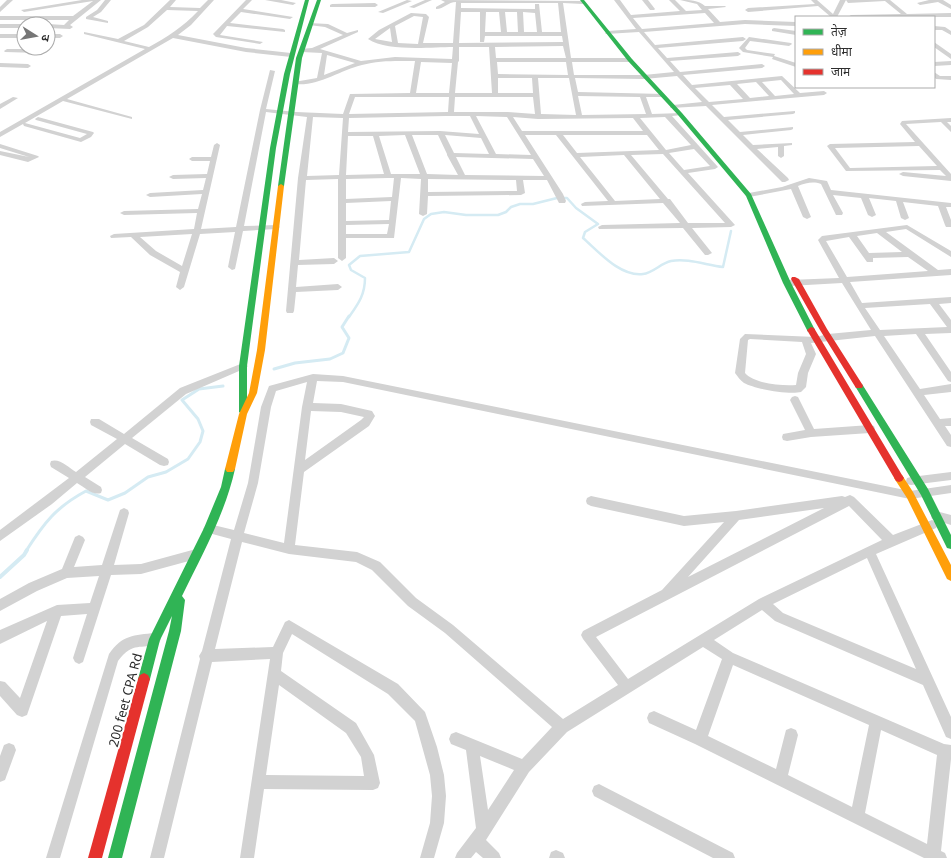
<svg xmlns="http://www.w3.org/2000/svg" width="951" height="858" viewBox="0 0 951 858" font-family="'Noto Sans','Noto Sans Devanagari',sans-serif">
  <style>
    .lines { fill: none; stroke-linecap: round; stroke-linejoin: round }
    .stream-far2 { stroke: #d5ebf3; stroke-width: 2.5 }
    .stream-far1 { stroke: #d5ebf3; stroke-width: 3 }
    .stream { stroke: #d5ebf3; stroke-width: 4 }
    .street { fill: #d2d2d2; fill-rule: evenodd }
    .fast { fill: #30b455; fill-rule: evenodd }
    .slow { fill: #ff9f0a; fill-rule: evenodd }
    .jam { fill: #e5322d; fill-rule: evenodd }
    .labels { text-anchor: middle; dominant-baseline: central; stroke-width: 4; stroke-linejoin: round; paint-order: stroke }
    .near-street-label { font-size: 13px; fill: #2d2d2d; stroke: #fff }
  </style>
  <rect width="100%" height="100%" fill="#fff"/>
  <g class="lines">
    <path class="stream-far2" d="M349 317C358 304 365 295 365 278L351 270 349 265 360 256 409 252 424 219 431 214 444 212 466 215H498L506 212 511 207 520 204H533L557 198H567L576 208 598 224 585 232 583 238C598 251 620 277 643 274 653 273 661 263 671 261 688 258 706 265 723 267L731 231"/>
    <g class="stream-far1">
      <path d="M274 369 295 363 330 359 343 353 349 338 342 327 349 316"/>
      <path d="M26 551C44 523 56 507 86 491L108 500 125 493 148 477 166 472 188 459 200 442 203 431 198 419 182 400 199 389 223 386"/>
    </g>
    <path class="stream" d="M0 577 24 555 27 550"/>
    <g class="street">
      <path d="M7 0H13L0 12V7Z"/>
      <path d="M82 0H101L70 25 73 27 70 29 48 28V24L64 25 69 20H0V16H73L93 1 24 12 21 10Z"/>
      <path d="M105 0H111L101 12 93 17 108 21V23L86 19V17L97 10Z"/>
      <path d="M170 0H176L170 7 200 8 208 0H214L191 25 178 35 246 48 291 53 294 55 291 57 246 52 173 38 67 99 132 117V119L63 101 25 123 80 138 87 134 36 120 35 119 38 117 93 132 94 133 91 137 81 142 24 126 23 124 0 137V132L145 49 84 34V32L118 39 144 25ZM167 10 198 11C183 27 167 37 149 47L124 41 148 27Z"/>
      <path d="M246 0H252L243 9 293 17 290 19 241 12 230 23 283 29 285 30V32L227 26 220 35 263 42 260 44 216 37 213 34 214 33Z"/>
      <path d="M265 0H281L296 3 293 5Z"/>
      <path d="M407 0 412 1 383 13 378 12Z"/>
      <path d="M425 0H432L414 8 409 7Z"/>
      <path d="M441 0 585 1V3L583 4 563 3 571 58H630L633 60 630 62H572L574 75H644L674 72 639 32 606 34 605 33 608 31 636 29 614 0H620L631 15 680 11 669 0H675L686 11 702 10 697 4 680 0C690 0 698 0 705 6H725L726 7 708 9 720 22 745 20 796 22V26L745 24 644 32 655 45 743 37 746 39 743 41 658 48 667 58 738 52 741 54 738 56 670 61 680 72 762 64 765 66 762 68 683 75 692 85 782 76 800 93 824 91 827 93 824 95 712 105 724 117 795 111V113L793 114 728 120 740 132 793 127V129L791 130 743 135 753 145 792 143V145L784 146V156L781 158 778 156V147L757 149 788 178 789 180 785 182H782L706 106 671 108 670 107 673 105 702 102 677 76 644 79 575 78 578 92 664 94V96L662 97H646L652 114 682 113V115L672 116 718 167 715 169 688 173 735 225 731 227 692 228 712 253 708 255H705L683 228 599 229 598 227 602 225 680 223 663 203 582 206 581 204 585 202 608 201 556 135H525L563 194 566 201 565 203H559L547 180H523L525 193 521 195 428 196 427 214 423 216 419 214 421 179 401 178 394 238H346V258L342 261 338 258V179L306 180 299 260 334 258 338 261 334 264 298 265 296 287 338 284 342 287 338 290 296 292 294 311 293 313H287L286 311 298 178 307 117 266 112 244 226 276 225 280 227 276 229 243 231 235 269 232 270 228 267 235 232 200 234 184 287 180 290 176 287 180 272 150 255 131 237 111 238 110 236 114 234 194 229 197 213 124 215 120 213 124 211 198 209 202 194 150 197 146 195 150 193 203 190 206 178 173 179 169 177 173 175 207 174 210 161H192L189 159 192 157H211L214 145 217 143 220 145 201 229 236 227 260 110 270 70 275 71 266 109 296 112 343 114 350 94 410 93 415 61C398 61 379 60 362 65 340 70 318 87 294 84V82L317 78 322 53 302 52 300 51V49L312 48 343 35 325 27 309 25V23L328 24 347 33 358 30V32L320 49 361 61 395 57 452 59 453 47C431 47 387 52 368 39L379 30 411 13 426 14 429 17 423 43H453L456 2C448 2 444 9 436 9V7L445 2ZM461 3H558L561 32H542L539 4H535V9L461 8ZM461 12H480V42H484L485 36H562L563 42 459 43ZM486 12H499L501 32H485ZM505 12H517L518 32H507ZM523 12 535 13 537 32H524ZM705 13 714 23 642 29 633 18ZM414 16 423 17 418 44 398 43 395 26ZM390 28 392 42 375 39ZM563 46 566 58H496L495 47ZM459 47H489L492 93H455L458 62 459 61ZM327 55 355 63 324 75ZM421 62 452 63 449 93H416ZM497 62H566L568 75 498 74ZM498 78H532L533 93H498ZM538 78H569L576 115 541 114ZM781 80 794 94 775 96 762 82ZM756 82 769 96 750 98 737 84ZM730 85 743 99 709 102 695 88ZM578 96 640 97 646 114 582 115ZM355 97H449L448 112 349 114ZM455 97H533L535 114 508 112H454ZM446 116H470L479 134 440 131 348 132 349 118ZM476 116 507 117 531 155 496 154ZM313 117 343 118 339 175 307 176ZM513 117 538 119 633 118 643 131H522ZM665 117 691 145 666 150 640 118ZM405 135 420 174H391L379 136ZM412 135H438L447 154V155L458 175 427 174ZM445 135 481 138 489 154 454 153ZM563 135H647L659 150 577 153ZM348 136H373L384 174 346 175ZM694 149 710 166 684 170 669 153ZM663 154 725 223H688L670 199H668L631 155ZM624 155 660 199 615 201 580 157ZM456 157 533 159 544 176 465 175ZM388 178H394L392 197 346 199V179ZM428 179 516 180 517 191 428 192ZM391 201 389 220 346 221V203ZM389 224 387 234H346V225ZM192 234 182 266 156 251 140 237Z"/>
      <path d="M642 0H648L655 9 654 10H650Z"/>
      <path d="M811 0H817L833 14 840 0H846L837 17H831L818 6 748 12 745 10 748 8 815 4Z"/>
      <path d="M846 0H890L907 14 951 13V17H848L851 15 901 14 885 1 848 3Z"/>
      <path d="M929 0H943L951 5V9L938 2 920 5 917 3Z"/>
      <path d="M332 4 375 3 378 5 375 7H330V5Z"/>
      <rect x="0" y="24" width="24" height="4"/>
      <path d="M934 26 945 27 951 31V35L942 30H934Z"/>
      <path d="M774 28 796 31V35L772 31V29Z"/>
      <rect x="0" y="34" width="24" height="4"/>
      <path d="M48 34H60L63 36 60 38H48Z"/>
      <path d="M749 37 791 43 792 44 789 46 750 41 745 48 747 50 775 54 774 56 796 63V67L772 59 773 57 743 52 739 48Z"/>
      <path d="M934 42 951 54V59L934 47Z"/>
      <path d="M7 49H39L42 51 39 53 5 52 4 51Z"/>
      <path d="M951 61V65L934 66V62Z"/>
      <path d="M0 63 28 64 31 66 28 68 0 67Z"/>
      <path d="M934 72 940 76H951V80L936 79 934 77Z"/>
      <path d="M13 97 18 98 0 109V104Z"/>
      <path d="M951 118V122H947L951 126V132L941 122 906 124 951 174V181L903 176 899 174 903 172 946 176 940 170 846 171 827 146 830 144 915 142 900 124 902 121ZM919 146 937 166 850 168 835 148Z"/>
      <path d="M0 144 38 156 39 157 28 162 0 155V151L29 157 0 148Z"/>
      <path d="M809 178 827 181 831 190 951 203V207H946L951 220V227H946L945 225 938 206 903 202 909 218 905 220 901 218 896 201 869 198 876 215 872 217 868 215 861 198 833 195 843 213 842 215H836L821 184C813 181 806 183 798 186L811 217 807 219 803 217 791 189 749 197 745 195 749 193 782 187Z"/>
      <path d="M907 225 951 251V257L906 229 886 232 938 270 951 269V275L850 282 862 303 951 297V303L939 304 951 320V333L925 334 951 372V382L948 381 916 334 884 336 920 389 951 384V392L924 395 940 419 951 418V426H945L951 435V447L947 446 875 336 811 343 816 354 808 373 806 387 801 392C789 395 755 389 744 383 740 380 738 377 735 373L740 339 745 334 816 337 828 334 871 330 842 283 789 286 785 283 789 280 839 278 818 240 822 236ZM877 233 902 252 869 253 857 236ZM849 237 867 262H873V258L908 257 928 271 847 277 826 241ZM930 304 947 327 880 330 865 308ZM750 339 802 342 806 354 798 373 796 385C782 386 755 384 745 373L748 340Z"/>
      <path d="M243 363 248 366 246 368 186 394 132 438 168 459 169 462 168 465 164 466 160 465 125 444 85 477 101 487 102 490 101 493C93 496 84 487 77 483L52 504 0 541V530L69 478 51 467 50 464 51 461C60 458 69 468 76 472L117 439 91 425 90 422 91 419H99L124 434 180 388Z"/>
      <path d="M313 374 343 376 910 491 951 485V493L910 499 343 382 317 381 313 403 341 404 372 411 375 416 369 426 304 472 295 545 357 552 380 562 416 598 453 625 563 719 618 685 583 639 581 635 583 631 662 590 724 522 684 526 591 506 587 504 586 501 587 498 591 496 684 516 736 511 842 496 845 497 850 495 854 497 893 535 932 520 936 522 938 525 936 528 876 554 951 717V739L946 737 923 685 775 621 762 610 714 640 733 653 944 744 951 745V759L941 851 945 853 947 858H924L695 744 649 723 647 718 649 713 654 711 696 730 722 659 703 647 567 732 529 772 486 840 499 853 501 858H483L476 852 471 858H455L457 853 476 828 466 750 451 744 449 739 451 734 456 732 522 759 552 727 445 633 408 606 372 570 356 562 289 554 242 542 215 649 273 647 285 622 289 620 398 684 425 712 437 747 444 775 446 796 444 823 434 858H420L430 823 432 796 430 775 415 721 388 694 292 634 283 653 281 671 356 723 374 755 380 783 378 788 373 790 264 789 254 858H240L270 659 212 662 164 858H150L200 659 199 656 202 651 231 539 205 532 203 529 205 526 209 524 234 530 248 483 261 407 269 386ZM307 382 302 407 284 543 244 533 258 483 271 407 276 391ZM311 411 341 412 364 417 361 420 305 460ZM849 506 882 540 759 599 628 679 596 637ZM824 508 688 577 739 520ZM867 558 916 669 783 613 773 604ZM733 665 869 725 852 807 788 775 798 735 796 730 791 728 786 730 776 769 708 736ZM279 685 346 733 361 757 364 776 266 775ZM881 730 937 755 927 844 865 813ZM480 756 514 770 488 810Z"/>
      <path d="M795 396 798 397 814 429 870 425 874 426 875 429 874 432 870 433 811 437 787 441 783 440 782 437 783 434 805 430 790 400 792 397Z"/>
      <path d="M951 472V480L911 485 907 484 906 481 907 478 911 477Z"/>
      <path d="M124 508 128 510 129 513 114 565 141 564 196 549 200 550 202 554 200 558 141 574 111 575 83 662 79 664 75 662 73 658 87 614 61 616 27 715 22 717 17 715 0 696V681L5 682 20 698 47 621 0 644V630L57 605 90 603 99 576 67 578 37 591 0 611V599L29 583 62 569 75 537 79 535 83 537 85 540 74 567 102 565 119 513 120 510Z"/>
      <path d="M936 511 951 515V525L932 519 931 516 932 513Z"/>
      <path d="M155 633 159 635 161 639 159 643C140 651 134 640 118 661L60 858H46L109 654C122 635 134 635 155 633Z"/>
      <path d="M9 743 14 745 16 750 5 780 0 782V756L4 745Z"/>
      <path d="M599 784 733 853 735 858H713L594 796 592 791 594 786Z"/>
      <path d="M556 850 563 853 565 858H549L551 852Z"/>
    </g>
    <g class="fast">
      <path d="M305 0H309L290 74 276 148 247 366V412L243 415 239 412V366L270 148 284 74Z"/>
      <path d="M317 0H321L302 58 284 186 281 188 278 186 296 58Z"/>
      <path d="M580 0H584L632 59 682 113 751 194 791 283 815 330 814 332H808L783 283 746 196 678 115 628 61Z"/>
      <path d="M859 383 862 384 928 489 951 535V549L947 548 921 495 855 386Z"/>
      <path d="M230 465 233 466 235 469C225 514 202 555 182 596L185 600 181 631 122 858H108L169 631 172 616 160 640 150 679 148 683 144 685 140 683 138 679 149 639 204 528 221 487 225 469 227 466Z"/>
    </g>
    <g class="slow">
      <path d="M281 184 284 186 265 350 257 393 247 414 235 469 233 472H227L225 469 239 414 249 393 257 350 278 186Z"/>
      <path d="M899 474 902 475 913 492 951 565V581L947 579 907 498 894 478 896 475Z"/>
    </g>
    <g class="jam">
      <path d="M792 277H795L799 279 827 329 862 384 863 386 862 388H856L820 330 791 279Z"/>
      <path d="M811 327 814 328 902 475 904 478 902 481 899 482 896 481 807 330Z"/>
      <path d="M144 673 148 675 150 679 102 858H88L138 679 140 675Z"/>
    </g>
  </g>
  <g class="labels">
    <g class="near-street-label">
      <text transform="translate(125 700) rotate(-75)">200 feet CPA Rd</text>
    </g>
  </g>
  <rect x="795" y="16" width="140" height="72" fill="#ffffff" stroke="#ababab"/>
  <rect x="803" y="29" width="20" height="6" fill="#30b455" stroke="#ababab"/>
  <text x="831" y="36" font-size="12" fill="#2d2d2d">तेज़</text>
  <rect x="803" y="49" width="20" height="6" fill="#ff9f0a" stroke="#ababab"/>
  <text x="831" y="56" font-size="12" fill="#2d2d2d">धीमा</text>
  <rect x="803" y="69" width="20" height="6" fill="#e5322d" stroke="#ababab"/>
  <text x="831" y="76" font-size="12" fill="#2d2d2d">जाम</text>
  <g transform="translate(36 36) rotate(101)"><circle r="19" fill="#ffffff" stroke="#ababab"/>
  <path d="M0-3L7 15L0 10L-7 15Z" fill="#767676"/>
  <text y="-6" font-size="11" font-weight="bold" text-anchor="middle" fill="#2d2d2d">उ</text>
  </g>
</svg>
